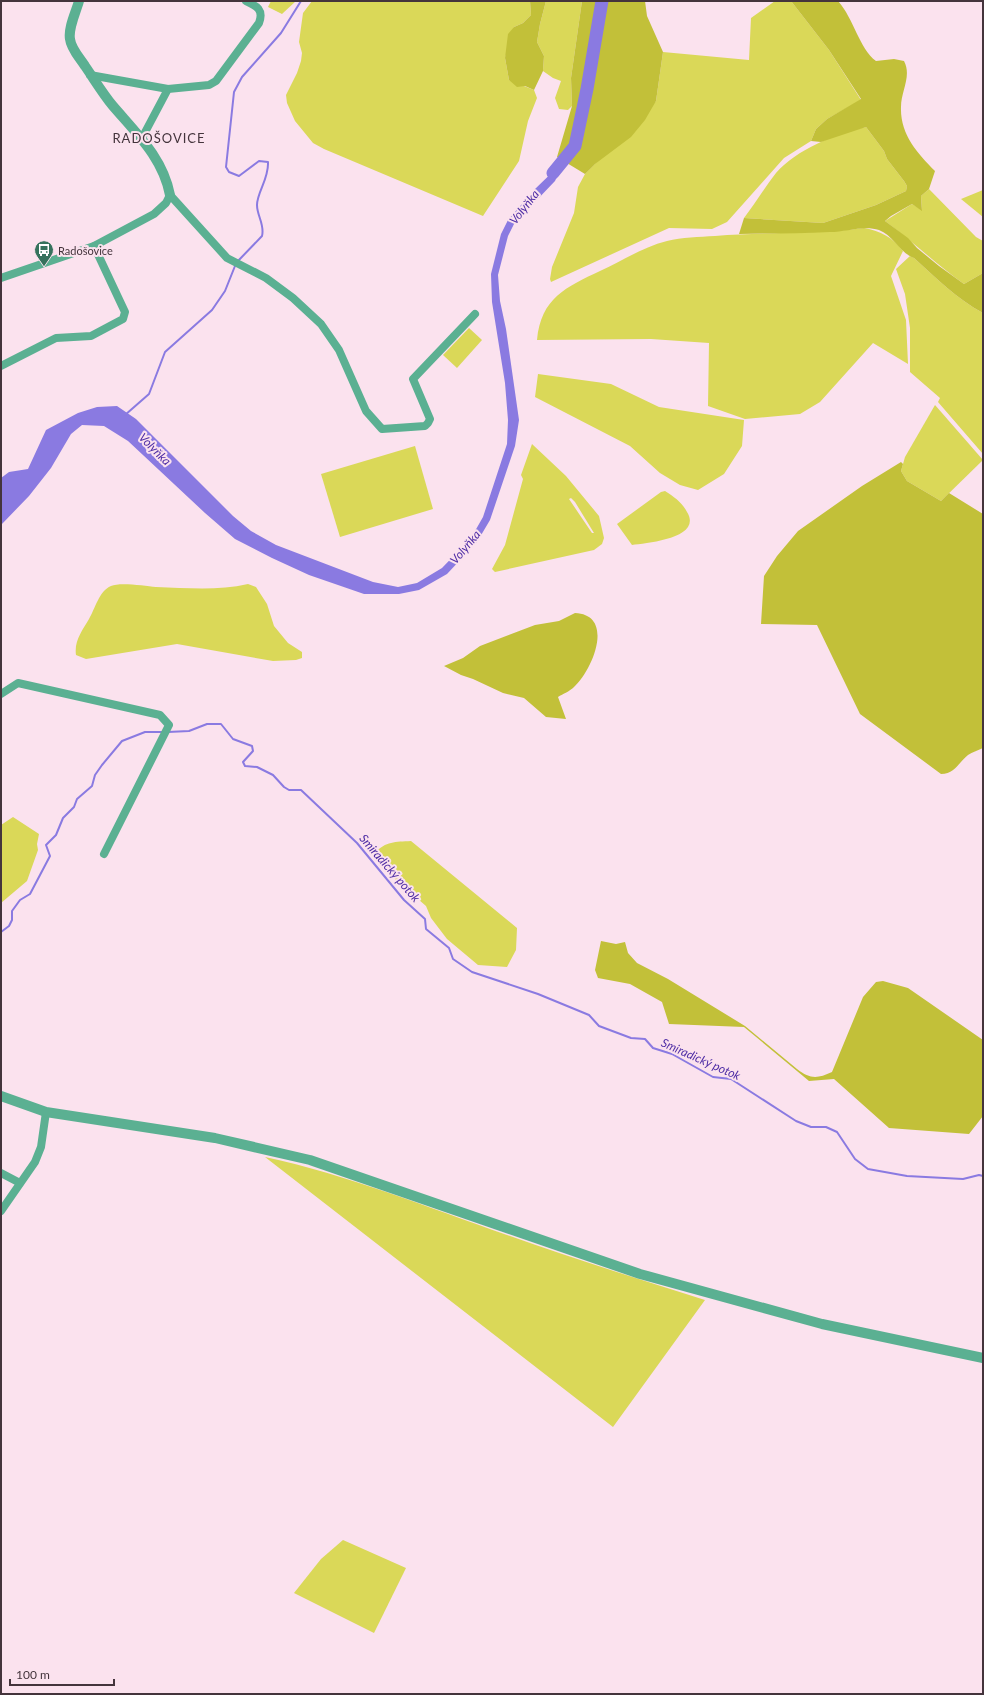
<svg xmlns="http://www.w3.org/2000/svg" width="984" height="1695" viewBox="0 0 984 1695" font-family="Lato,sans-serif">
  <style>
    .green { fill: #dad858; fill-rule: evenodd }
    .forest { fill: #c2c039 }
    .water { fill: #8a7ae1 }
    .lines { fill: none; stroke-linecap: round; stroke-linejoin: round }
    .stream { stroke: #8a7ae1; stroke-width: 2 }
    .river { stroke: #8a7ae1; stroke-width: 13 }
    .minor { stroke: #5bb092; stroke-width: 8 }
    .tertiary { stroke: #5bb092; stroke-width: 10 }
    .labels { text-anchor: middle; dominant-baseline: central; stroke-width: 4; stroke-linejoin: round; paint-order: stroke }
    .poi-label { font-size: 11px; fill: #44343c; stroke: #fbe2ee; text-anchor: start }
    .water-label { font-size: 12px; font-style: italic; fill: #4e2da5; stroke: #fbe2ee }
    .quarter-label { font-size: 13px; letter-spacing: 1px; fill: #44343c; stroke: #fbe2ee }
  </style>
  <rect width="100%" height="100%" fill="#fbe2ee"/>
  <g class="green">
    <path d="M271 1H296L282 14 268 7Z"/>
    <path d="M312 1H530L531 15 523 23 514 27 505 58 509 80 534 90 537 98 528 121 519 161 483 216 324 149 313 143 295 121 287 103 286 95 297 73 301 61 302 53 299 42 303 13Z"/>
    <path d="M546 1H582L571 78 572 106 568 110 559 109 555 98 561 81 553 78 543 71 544 56 537 42 540 24Z"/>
    <path d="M775 1H791L829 50 861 100 827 119 816 129 811 141 784 158 727 222 712 229 669 228 551 282 550 279 552 267 574 213 578 187 585 174 656 101 663 52 749 60 751 18Z"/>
    <path d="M866 127 884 151 887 159 904 181 907 186 906 191 876 205 823 223 744 218C755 204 765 187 776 173 796 150 836 133 866 127Z"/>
    <path d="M929 189 976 237 983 241V273L964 284C936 264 912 241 885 221L912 204 922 210 921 196Z"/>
    <path d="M983 190V217L961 199Z"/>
    <path d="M864 228C881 231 892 237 903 251L891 276 906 320 908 364 873 343 820 402 800 414 745 419 708 406 709 343 651 339 537 340C541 298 566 287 600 271 622 261 643 247 667 241 682 237 699 237 715 236 765 232 815 234 864 228Z"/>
    <path d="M910 256 914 258C936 278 957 299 983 313V454L938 402 940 398 910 372V328L905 294 896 269Z"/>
    <path d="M469 328 482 340 457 368 443 355Z"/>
    <path d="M538 374 611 384 659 407 744 420 742 446 724 474 698 490 680 485 660 473 630 446 535 397Z"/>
    <path d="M935 405 983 460 941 501 907 481 901 471 905 457Z"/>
    <path d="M532 444 566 476 599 516 604 538 602 544 594 550 495 572 492 569 505 545 523 479 521 475ZM571 498 575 502 594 533H592L569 499Z"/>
    <path d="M415 446 433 509 340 537 321 474Z"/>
    <path d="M665 491C674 497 682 502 687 512 703 538 648 543 632 545L617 524 661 492Z"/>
    <path d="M248 584 256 587 267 604 274 626 288 643 302 652V658L296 660 273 661 177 644 86 659 76 655C74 641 82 631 89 619 95 609 99 591 111 586 120 582 145 586 156 587 187 588 218 591 248 584Z"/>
    <path d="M13 817 39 834 37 844 38 850 27 881 1 903V825Z"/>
    <path d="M411 841 517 928 516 950 507 967 478 965 447 939 431 918 426 906 380 866 375 853C386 841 395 842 411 841Z"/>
    <path d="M265 1157C348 1175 427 1207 507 1235 572 1258 638 1279 705 1300L613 1427Z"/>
    <path d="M343 1540 406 1568 374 1633 294 1593 321 1559Z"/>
  </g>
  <g class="forest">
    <path d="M530 1H546L540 24 537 42 544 56 543 71 534 90 525 86 517 87 509 80 505 58 508 34 514 27 523 23 531 15Z"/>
    <path d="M582 1H645L647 16 663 52 656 101 645 120 631 137 595 164 585 174 557 157 572 106 571 78Z"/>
    <path d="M791 1H838C854 19 859 48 876 61L894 59 904 61C912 76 901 91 901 107 900 134 917 153 935 171L929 189 921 196 922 211 912 204 891 216 885 221 908 238 917 248 939 266 964 284 983 273V313C957 299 936 278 914 258 900 253 893 235 879 230 864 225 846 232 830 232 800 234 769 233 739 234L744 218 823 223 876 205 906 191 907 186 904 181 887 159 884 151 866 127 821 142 811 141 816 129 827 119 861 99 829 50Z"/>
    <path d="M901 462 903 464 901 471 907 481 941 501 949 493 983 514V748C979 750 972 752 968 755 958 763 955 774 941 774L860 714 817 625 761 624 764 576 777 556 798 531 862 486Z"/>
    <path d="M575 613C616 615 592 671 574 687 570 691 563 694 558 697L566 719 546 717 524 698 503 693 473 679 461 675 444 666 463 658 480 646 535 625 559 621Z"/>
    <path d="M601 941 616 944 625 942 628 953 637 963 668 979 745 1026 797 1069C810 1079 817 1079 832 1072L863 997 876 982 883 981 908 988 983 1040V1116L969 1134 889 1128 834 1079 809 1081 744 1027 669 1024 662 1002 630 984 598 978 595 970Z"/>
  </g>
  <path class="water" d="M565 160 555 181 514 224 508 236 498 275 500 301 506 329 519 420 515 446 490 520 477 542 447 574 419 590 399 594H364L309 575 272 558 235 539 205 513 128 441 104 426 82 425 71 434 51 468 29 496 1 525V478L9 472 28 469 46 430 78 413 97 407 117 406 136 419 233 516 251 531 276 545 373 582 398 587 417 583 442 568 471 538 483 517 507 444 508 420 505 383 492 302 491 274 501 234 508 220 535 189Z"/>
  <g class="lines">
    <g class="stream">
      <path d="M237 262 262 236C265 225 257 216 257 205 257 192 269 179 268 162L259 161 239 176 229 172 226 167 234 92 242 77 281 33 301 1"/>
      <path d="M125 415 149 394 165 352 212 310 225 291 235 266"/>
      <path d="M168 732 189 731 207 724H221L233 739 252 746 253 751 243 762 245 766 257 767 273 775 284 787 289 790H301L357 843 404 900 425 919 426 929 449 948 453 959 472 972 538 994 589 1015 599 1026 631 1038 645 1039 653 1048 672 1054 713 1077 731 1079 796 1121 811 1127H826L837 1132 855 1159 868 1169 907 1176 963 1179 979 1175 983 1176"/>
      <path d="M1 932 9 926 12 920V911L20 900 30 894 50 856 46 845 56 835 63 818 74 807 77 799 92 786 95 775 102 765 122 741 145 732H164"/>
    </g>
    <path class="river" d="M553 173 575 146 587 89 602 1"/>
    <g class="minor">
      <path d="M90 75 168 89"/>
      <path d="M142 138 168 89 209 85 216 81 259 23C264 10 257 6 246 1"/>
      <path d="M1 278 94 246 154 214 166 203 170 195 227 258 266 278 293 298 321 324 339 350 366 411 382 429 425 426 428 423 430 419 413 379 475 314"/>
      <path d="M1 366 56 338 91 336 123 319 125 312 94 246"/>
      <path d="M1 694 18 683 160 715 169 725 104 854"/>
      <path d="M1 1173 20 1183"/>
      <path d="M1 1211 35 1162 41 1147 46 1112"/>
    </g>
    <g class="tertiary">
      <path d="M79 1C76 12 68 28 70 39 71 49 80 58 85 66 94 79 103 94 113 106 137 134 163 158 170 195"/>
      <path d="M1 1096 46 1112 215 1138 310 1160 640 1274 822 1324 983 1358"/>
    </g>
  </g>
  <defs>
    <g id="bus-pin" transform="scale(1)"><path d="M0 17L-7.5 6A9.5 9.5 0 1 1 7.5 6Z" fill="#36725d" stroke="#fbe2ee"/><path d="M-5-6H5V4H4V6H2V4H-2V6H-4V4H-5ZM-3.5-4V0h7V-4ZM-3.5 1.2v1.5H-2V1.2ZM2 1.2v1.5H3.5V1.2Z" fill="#fff"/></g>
  </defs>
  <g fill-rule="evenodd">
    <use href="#bus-pin" x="44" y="250"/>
  </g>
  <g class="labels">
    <g class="poi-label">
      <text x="58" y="250">Radošovice</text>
    </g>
    <g class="water-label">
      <text transform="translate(524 207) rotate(-52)">Volyňka</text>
      <text transform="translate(155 449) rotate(45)">Volyňka</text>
      <text transform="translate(465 547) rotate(-50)">Volyňka</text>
      <text transform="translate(390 868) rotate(49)">Smiradický potok</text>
      <text transform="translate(701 1059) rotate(24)">Smiradický potok</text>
    </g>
    <g class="quarter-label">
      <text x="159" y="138">RADOŠOVICE</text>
    </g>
  </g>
  <rect width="984" height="1695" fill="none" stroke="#44343c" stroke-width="4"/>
  <path d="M10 1679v6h104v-6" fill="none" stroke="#44343c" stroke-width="2"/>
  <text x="16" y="1679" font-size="12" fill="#44343c" stroke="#fbe2ee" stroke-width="3" paint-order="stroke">100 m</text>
</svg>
